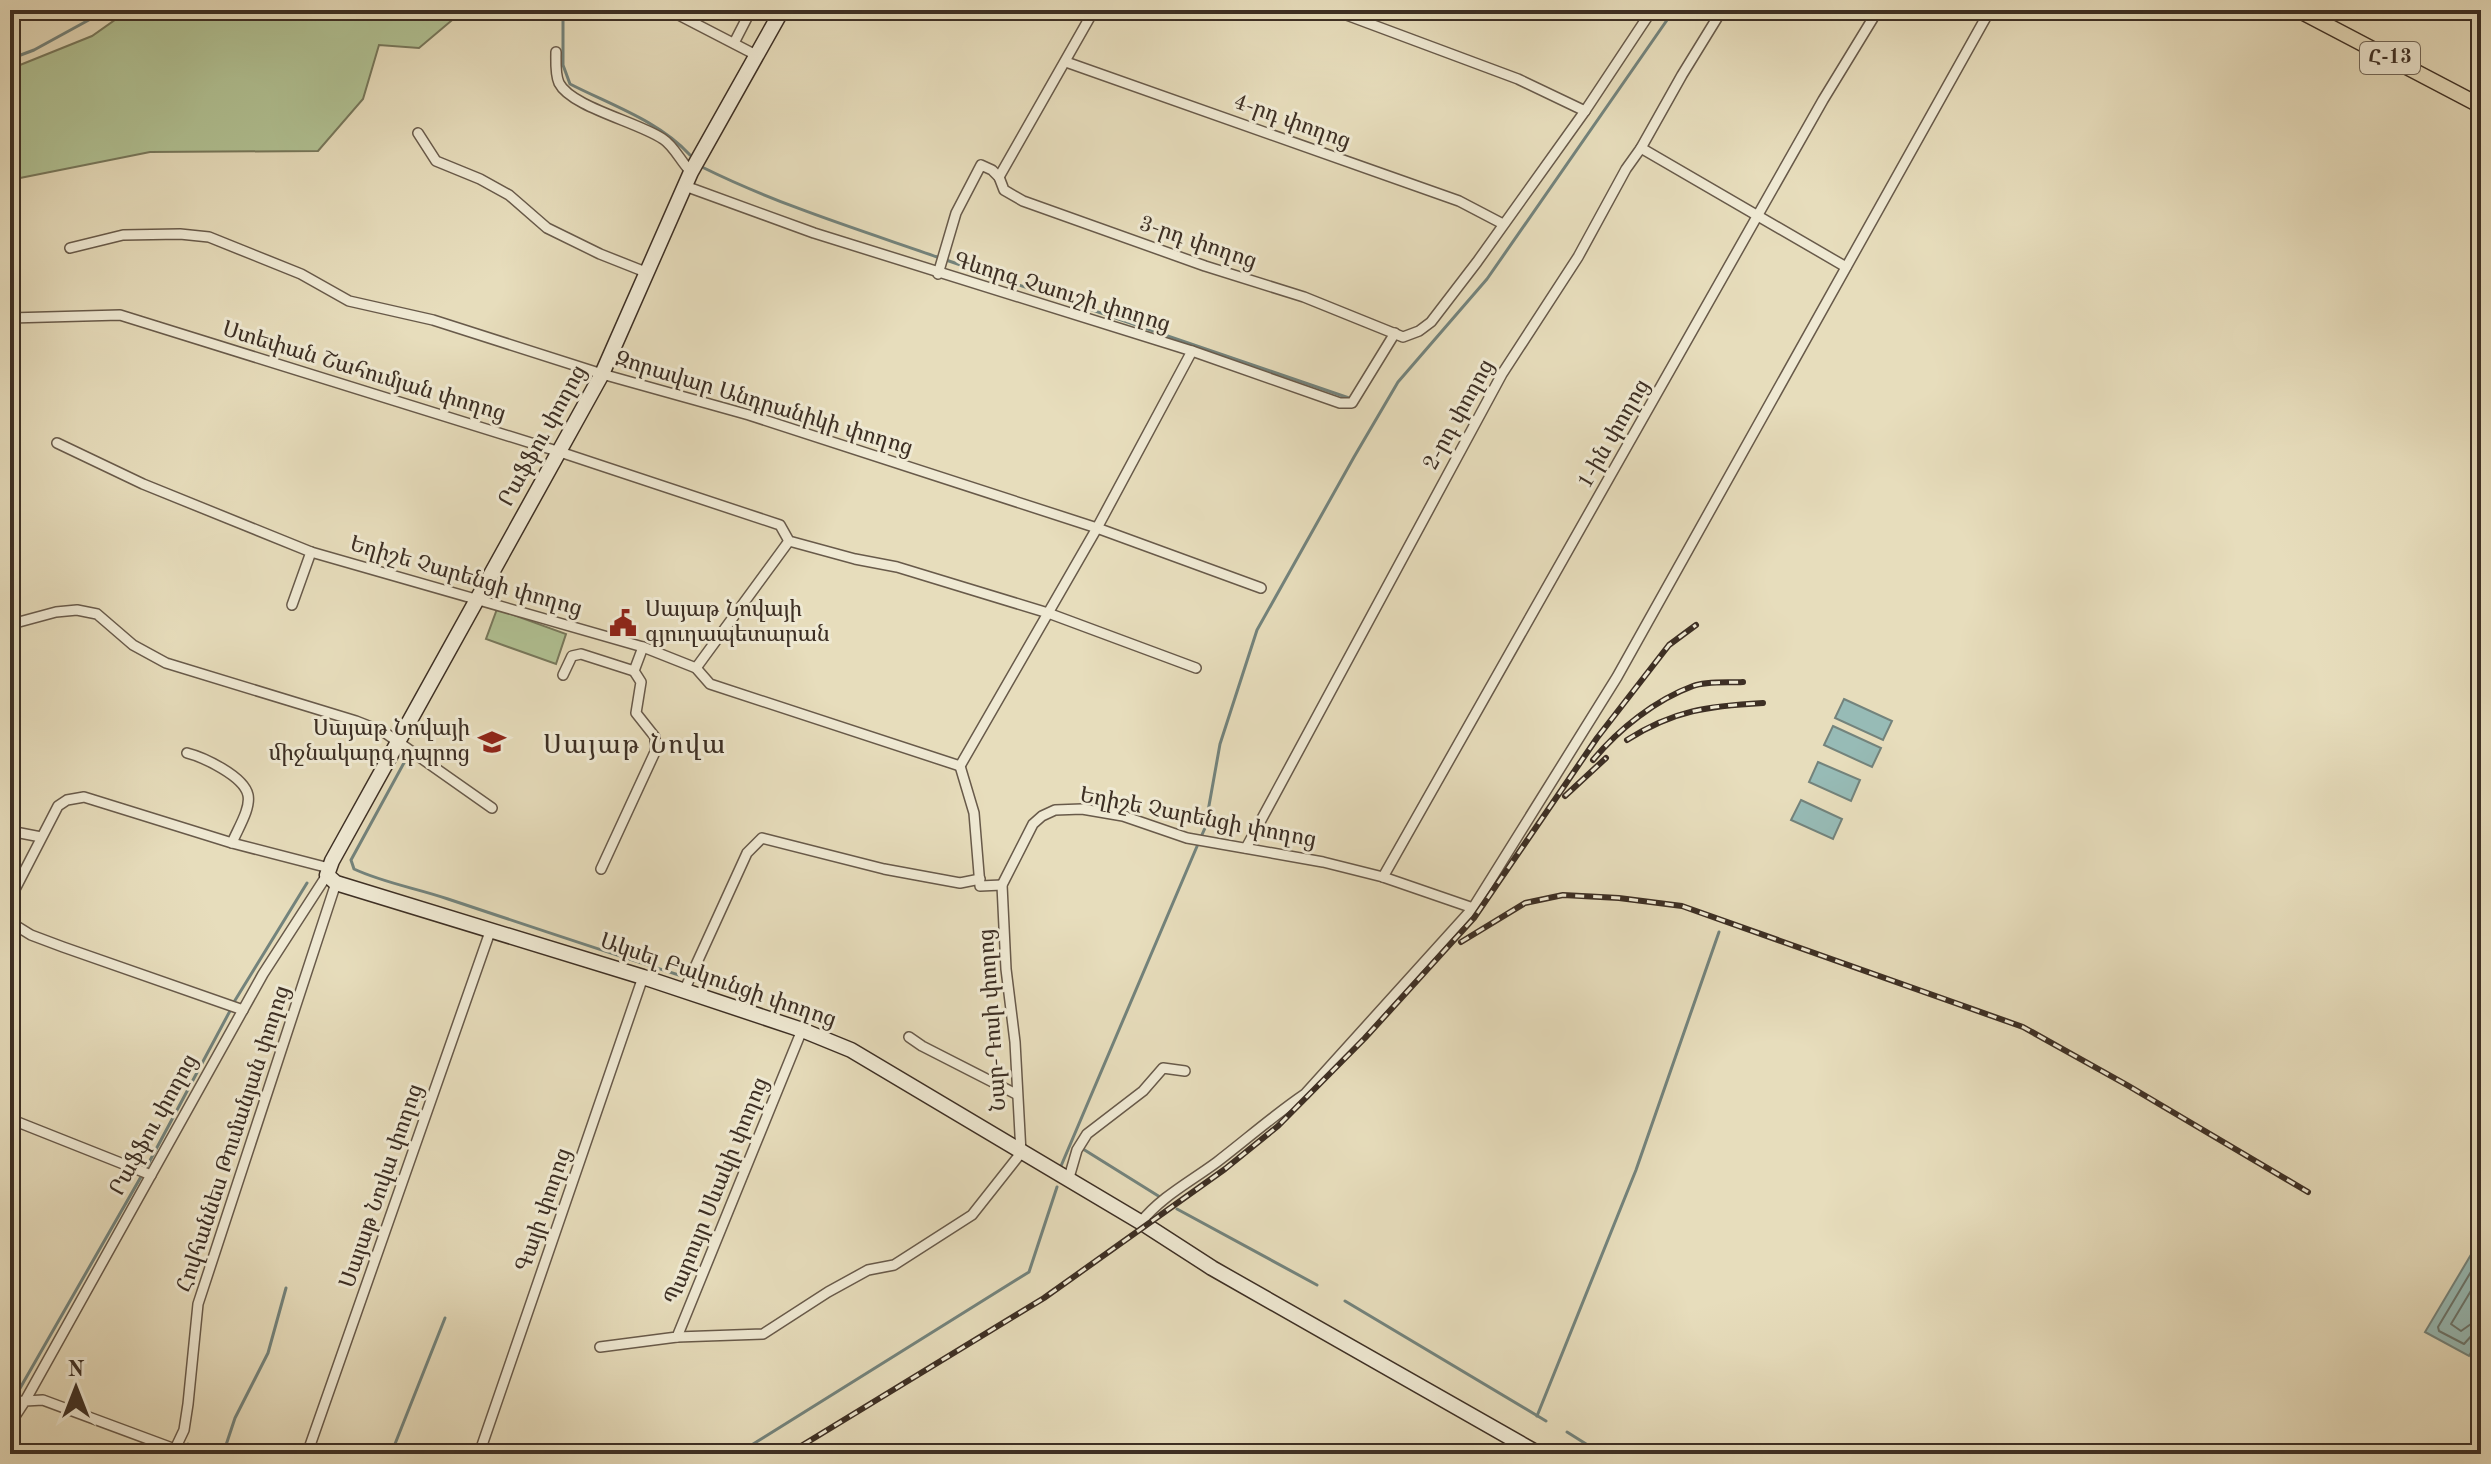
<svg xmlns="http://www.w3.org/2000/svg" width="2491" height="1464" viewBox="0 0 2491 1464" font-family="'Old Standard TT','Noto Serif Armenian',serif">
  <style>
    .green { fill: #b1c294; stroke: #77785c; stroke-width: 2 }
    .water { fill: #97bbb6; stroke: #73837c; stroke-width: 2 }
    .lines { fill: none; stroke-linecap: round; stroke-linejoin: round }
    .shore { stroke: #6a756d; stroke-width: 2 }
    .stream { stroke: #73837c; stroke-width: 3 }
    .street-casing { stroke: #685a4a; stroke-width: 12 }
    .secondary-casing { stroke: #3d2f24; stroke-width: 17 }
    .primary-casing { stroke: #3d2f24; stroke-width: 17 }
    .street { stroke: #efe9d3; stroke-width: 9 }
    .secondary { stroke: #efe9d3; stroke-width: 14 }
    .primary { stroke: #e7ddbc; stroke-width: 14 }
    .rail-casing { stroke: #3d2f24; stroke-width: 6 }
    .rail { stroke: #efe9d3; stroke-width: 3; stroke-dasharray: 9; stroke-linecap: butt }
    .labels { text-anchor: middle; dominant-baseline: central; stroke-width: 6; stroke-linejoin: round; paint-order: stroke }
    .shield { fill: #efe9d3; stroke: #726758; stroke-width: 2 }
    .shield-label { font-size: 20px; font-weight: bold; fill: #3d2f24 }
    .street-label { font-size: 22px; fill: #3d2f24; stroke: #efe9d3 }
    .poi-label { font-size: 22px; fill: #3d2f24; stroke: #efe9d3; text-anchor: start }
    .quarter-label { font-size: 26px; letter-spacing: 2px; fill: #3d2f24; stroke: #efe9d3 }
  </style>
  <rect width="100%" height="100%" fill="#e7ddbc"/>
  <filter id="stains"><feTurbulence type="fractalNoise" baseFrequency=".0025" numOctaves="4"/><feColorMatrix values="0 0 0 0 .2 0 0 0 0 .09 0 0 0 0 .02 0 0 0 .5 -.17"/></filter>
  <radialGradient id="worn" r=".72"><stop offset=".6" stop-color="#630" stop-opacity="0"/><stop offset="1" stop-color="#630" stop-opacity=".3"/></radialGradient>
  <g class="green">
    <path d="M129 10H464L419 48 379 45 363 99 318 151 150 152 10 180V69L92 36Z"/>
    <path d="M497 609 566 634 556 664 486 639Z"/>
  </g>
  <g class="water">
    <path d="M1844 699 1892 721 1883 740 1835 718Z"/>
    <path d="M1833 726 1881 748 1872 767 1824 745Z"/>
    <path d="M1818 762 1860 780 1851 801 1809 782Z"/>
    <path d="M1801 800 1842 819 1833 839 1791 820Z"/>
    <path d="M2472 1253 2481 1255V1335L2469 1356 2425 1332Z"/>
  </g>
  <g class="lines">
    <g class="shore">
      <path d="M2481 1262 2475 1265 2438 1327 2439 1331 2464 1344 2473 1334 2481 1333"/>
      <path d="M2481 1274 2451 1324 2461 1331 2471 1324 2481 1323"/>
    </g>
    <g class="stream">
      <path d="M563 10V65L570 84C611 105 659 121 690 155"/>
      <path d="M10 59 34 50 107 10"/>
      <path d="M704 168C779 205 860 230 940 258"/>
      <path d="M946 260 1349 398"/>
      <path d="M405 761 351 860 354 869C384 883 416 888 448 899 526 925 603 951 682 976"/>
      <path d="M1201 837 1205 828 1220 744 1257 630 1354 457 1398 382 1487 279 1674 10"/>
      <path d="M234 1002 307 883"/>
      <path d="M1083 1149 1160 1197"/>
      <path d="M1061 1166 1198 844"/>
      <path d="M146 1168 231 1009"/>
      <path d="M1177 1209 1317 1285"/>
      <path d="M1345 1301 1546 1421"/>
      <path d="M15 1397 142 1175"/>
      <path d="M1537 1416 1636 1170 1719 932"/>
      <path d="M1567 1432 1602 1454"/>
      <path d="M188 1444 208 1454"/>
      <path d="M223 1454 235 1418 268 1353 286 1288"/>
      <path d="M391 1454 445 1318"/>
      <path d="M737 1454 1029 1272 1057 1187"/>
    </g>
    <g class="street-casing">
      <g id="street">
        <path d="M669 10 756 55"/>
        <path d="M1333 10 1518 79 1585 111"/>
        <path d="M734 43 751 10"/>
        <path d="M556 52C556 62 555 74 559 83 571 107 638 122 663 139 674 146 681 162 691 172"/>
        <path d="M1066 62 1459 201 1503 224"/>
        <path d="M418 133 436 161 480 179 509 195 547 228 600 254 648 273"/>
        <path d="M1641 148 1846 267"/>
        <path d="M999 177 1004 190 1023 201 1205 266 1304 297 1403 337 1419 331 1431 322 1477 262 1585 111 1652 10"/>
        <path d="M999 177 1094 10"/>
        <path d="M685 186 814 233 1192 351 1340 403H1352L1395 333"/>
        <path d="M70 248 123 235 180 234 209 237 301 274 349 301 433 320 602 374 749 415 1097 528 1261 588"/>
        <path d="M938 274 956 213 981 165 992 170 999 177"/>
        <path d="M10 318 120 315 560 452 780 525 789 541 855 559 897 567 1048 613 1196 668"/>
        <path d="M57 443 143 484 311 552 643 647 696 668 710 684 960 766"/>
        <path d="M292 605 311 552"/>
        <path d="M10 621 19 622 56 612 77 610 97 614 133 645 166 663 356 721 384 732 492 808"/>
        <path d="M696 668 789 541"/>
        <path d="M563 675 572 656 581 654 634 671"/>
        <path d="M187 753C203 757 244 776 248 795 251 809 237 830 232 843"/>
        <path d="M960 766 1097 528 1192 351"/>
        <path d="M960 766 974 813 980 886 1002 885"/>
        <path d="M10 831 41 837"/>
        <path d="M1246 848 1502 374 1578 257 1626 169 1641 148 1682 75 1722 10"/>
        <path d="M601 869 655 752V737L636 713 641 682 634 671 643 647"/>
        <path d="M1383 877 1823 100 1878 10"/>
        <path d="M10 899 58 806 67 800 84 797 232 843 329 868"/>
        <path d="M10 922 31 935 63 947 243 1010"/>
        <path d="M684 991 747 853 762 838 884 869 960 883 980 879"/>
        <path d="M909 1037 922 1046 1016 1094"/>
        <path d="M10 1119 151 1175"/>
        <path d="M1068 1181 1077 1150 1087 1134 1143 1091 1163 1068 1185 1071"/>
        <path d="M1140 1223C1162 1196 1190 1182 1217 1162 1247 1139 1274 1115 1305 1094L1473 908 1617 677 1990 10"/>
        <path d="M677 1337 763 1334 828 1292 868 1270 894 1265 972 1215 1021 1153 1015 1042 1006 969 1002 885 1033 824 1042 816 1055 810 1082 809 1123 816 1187 838 1323 862 1383 877 1473 908"/>
        <path d="M600 1347 677 1337 802 1030"/>
        <path d="M10 1402 25 1401 263 974 327 875"/>
        <path d="M10 1424 25 1401 43 1400 175 1449"/>
        <path d="M182 1454 175 1449 184 1430 188 1404 198 1304 336 883"/>
        <path d="M307 1454 491 929"/>
        <path d="M479 1454 643 977"/>
      </g>
    </g>
    <g class="secondary-casing">
      <g id="secondary">
        <path d="M782 10 691 172 602 374 332 861 327 875 336 883 643 977 802 1030 851 1050 1147 1226 1212 1268 1539 1454"/>
        <path d="M2480 1454H2481"/>
      </g>
    </g>
    <g class="primary-casing">
      <path id="primary" d="M2298 10 2481 106"/>
    </g>
    <use href="#street" class="street"/>
    <use href="#secondary" class="secondary"/>
    <use href="#primary" class="primary"/>
    <g class="rail-casing">
      <g id="rail">
        <path d="M1627 740C1674 710 1709 706 1763 703"/>
        <path d="M1593 760C1619 729 1655 700 1693 686 1707 681 1727 683 1743 682"/>
        <path d="M1565 796 1606 758"/>
        <path d="M1461 942 1525 903 1563 895 1619 898 1682 906 2023 1027 2127 1085 2308 1192"/>
        <path d="M788 1454 1044 1298 1225 1169 1278 1126 1365 1038 1474 918 1597 738 1669 645 1696 625"/>
      </g>
    </g>
    <use href="#rail" class="rail"/>
  </g>
  <defs>
    <g id="civic-bare" transform="scale(2.16)"><path d="M-.6-6.5H3V-4.5H.6V-3L4-1V1h2V6H-6V1h2V-1L-.6-3ZM-1.2 2.5V6h2.4V2.5Z" fill="#8f2418" stroke="#efe9d3" stroke-width="2.5" paint-order="stroke"/></g>
    <g id="school-bare" transform="scale(2.16)"><path d="M0-5L7-2L0 1L-7-2ZM-4 1L0 2.5L4 1V4Q0 6-4 4Z" fill="#8f2418" stroke="#efe9d3" stroke-width="2.5" paint-order="stroke"/></g>
  </defs>
  <g fill-rule="evenodd">
    <use href="#civic-bare" x="623" y="623"/>
    <use href="#school-bare" x="492" y="742"/>
  </g>
  <g class="labels">
    <rect class="shield" x="2360" y="42" width="60" height="32" rx="6"/>
    <g class="shield-label">
      <text x="2390" y="58">Հ-13</text>
    </g>
    <g class="street-label">
      <text transform="translate(1292 122) rotate(20)">4-րդ փողոց</text>
      <text transform="translate(1198 243) rotate(19)">3-րդ փողոց</text>
      <text transform="translate(1062 293) rotate(17)">Գևորգ Չաուշի փողոց</text>
      <text transform="translate(364 372) rotate(17)">Ստեփան Շահումյան փողոց</text>
      <text transform="translate(764 404) rotate(17)">Զորավար Անդրանիկի փողոց</text>
      <text transform="translate(1459 415) rotate(-61)">2-րդ փողոց</text>
      <text transform="translate(1614 434) rotate(-60)">1-ին փողոց</text>
      <text transform="translate(543 436) rotate(-61)">Րաֆֆու փողոց</text>
      <text transform="translate(466 577) rotate(16)">Եղիշե Չարենցի փողոց</text>
      <text transform="translate(1198 818) rotate(11)">Եղիշե Չարենցի փողոց</text>
      <text transform="translate(718 981) rotate(19)">Ակսել Բակունցի փողոց</text>
      <text transform="translate(993 1020) rotate(-94)">Նար-Դոսի փողոց</text>
      <text transform="translate(154 1125) rotate(-61)">Րաֆֆու փողոց</text>
      <text transform="translate(234 1139) rotate(-72)">Հովհաննես Թումանյան փողոց</text>
      <text transform="translate(382 1186) rotate(-71)">Սայաթ Նովա փողոց</text>
      <text transform="translate(717 1191) rotate(-68)">Պարույր Սևակի փողոց</text>
      <text transform="translate(544 1210) rotate(-71)">Գայի փողոց</text>
    </g>
    <g class="poi-label">
      <text x="645" y="610">Սայաթ Նովայի<tspan x="645" dy="25">գյուղապետարան</tspan></text>
      <text x="470" y="729" text-anchor="end">Սայաթ Նովայի<tspan x="470" dy="25">միջնակարգ դպրոց</tspan></text>
    </g>
    <g class="quarter-label">
      <text x="635" y="746">Սայաթ Նովա</text>
    </g>
  </g>
  <rect width="2491" height="1464" fill="none" stroke="#e7ddbc" stroke-width="40"/>
  <rect x="12" y="12" width="2467" height="1440" fill="none" stroke="#3d2f24" stroke-width="4"/>
  <rect x="20" y="20" width="2451" height="1424" fill="none" stroke="#3d2f24" stroke-width="2"/>
  <g transform="translate(76 1388)" stroke="#efe9d3" stroke-width="6" paint-order="stroke">
  <path d="M0-6L14 30L0 20L-14 30Z" fill="#3d2f24"/>
  <text y="-12" font-size="22" font-weight="bold" text-anchor="middle" fill="#3d2f24">N</text>
  </g>
  <rect width="100%" height="100%" filter="url(#stains)"/>
  <rect width="100%" height="100%" fill="url(#worn)"/>
</svg>
